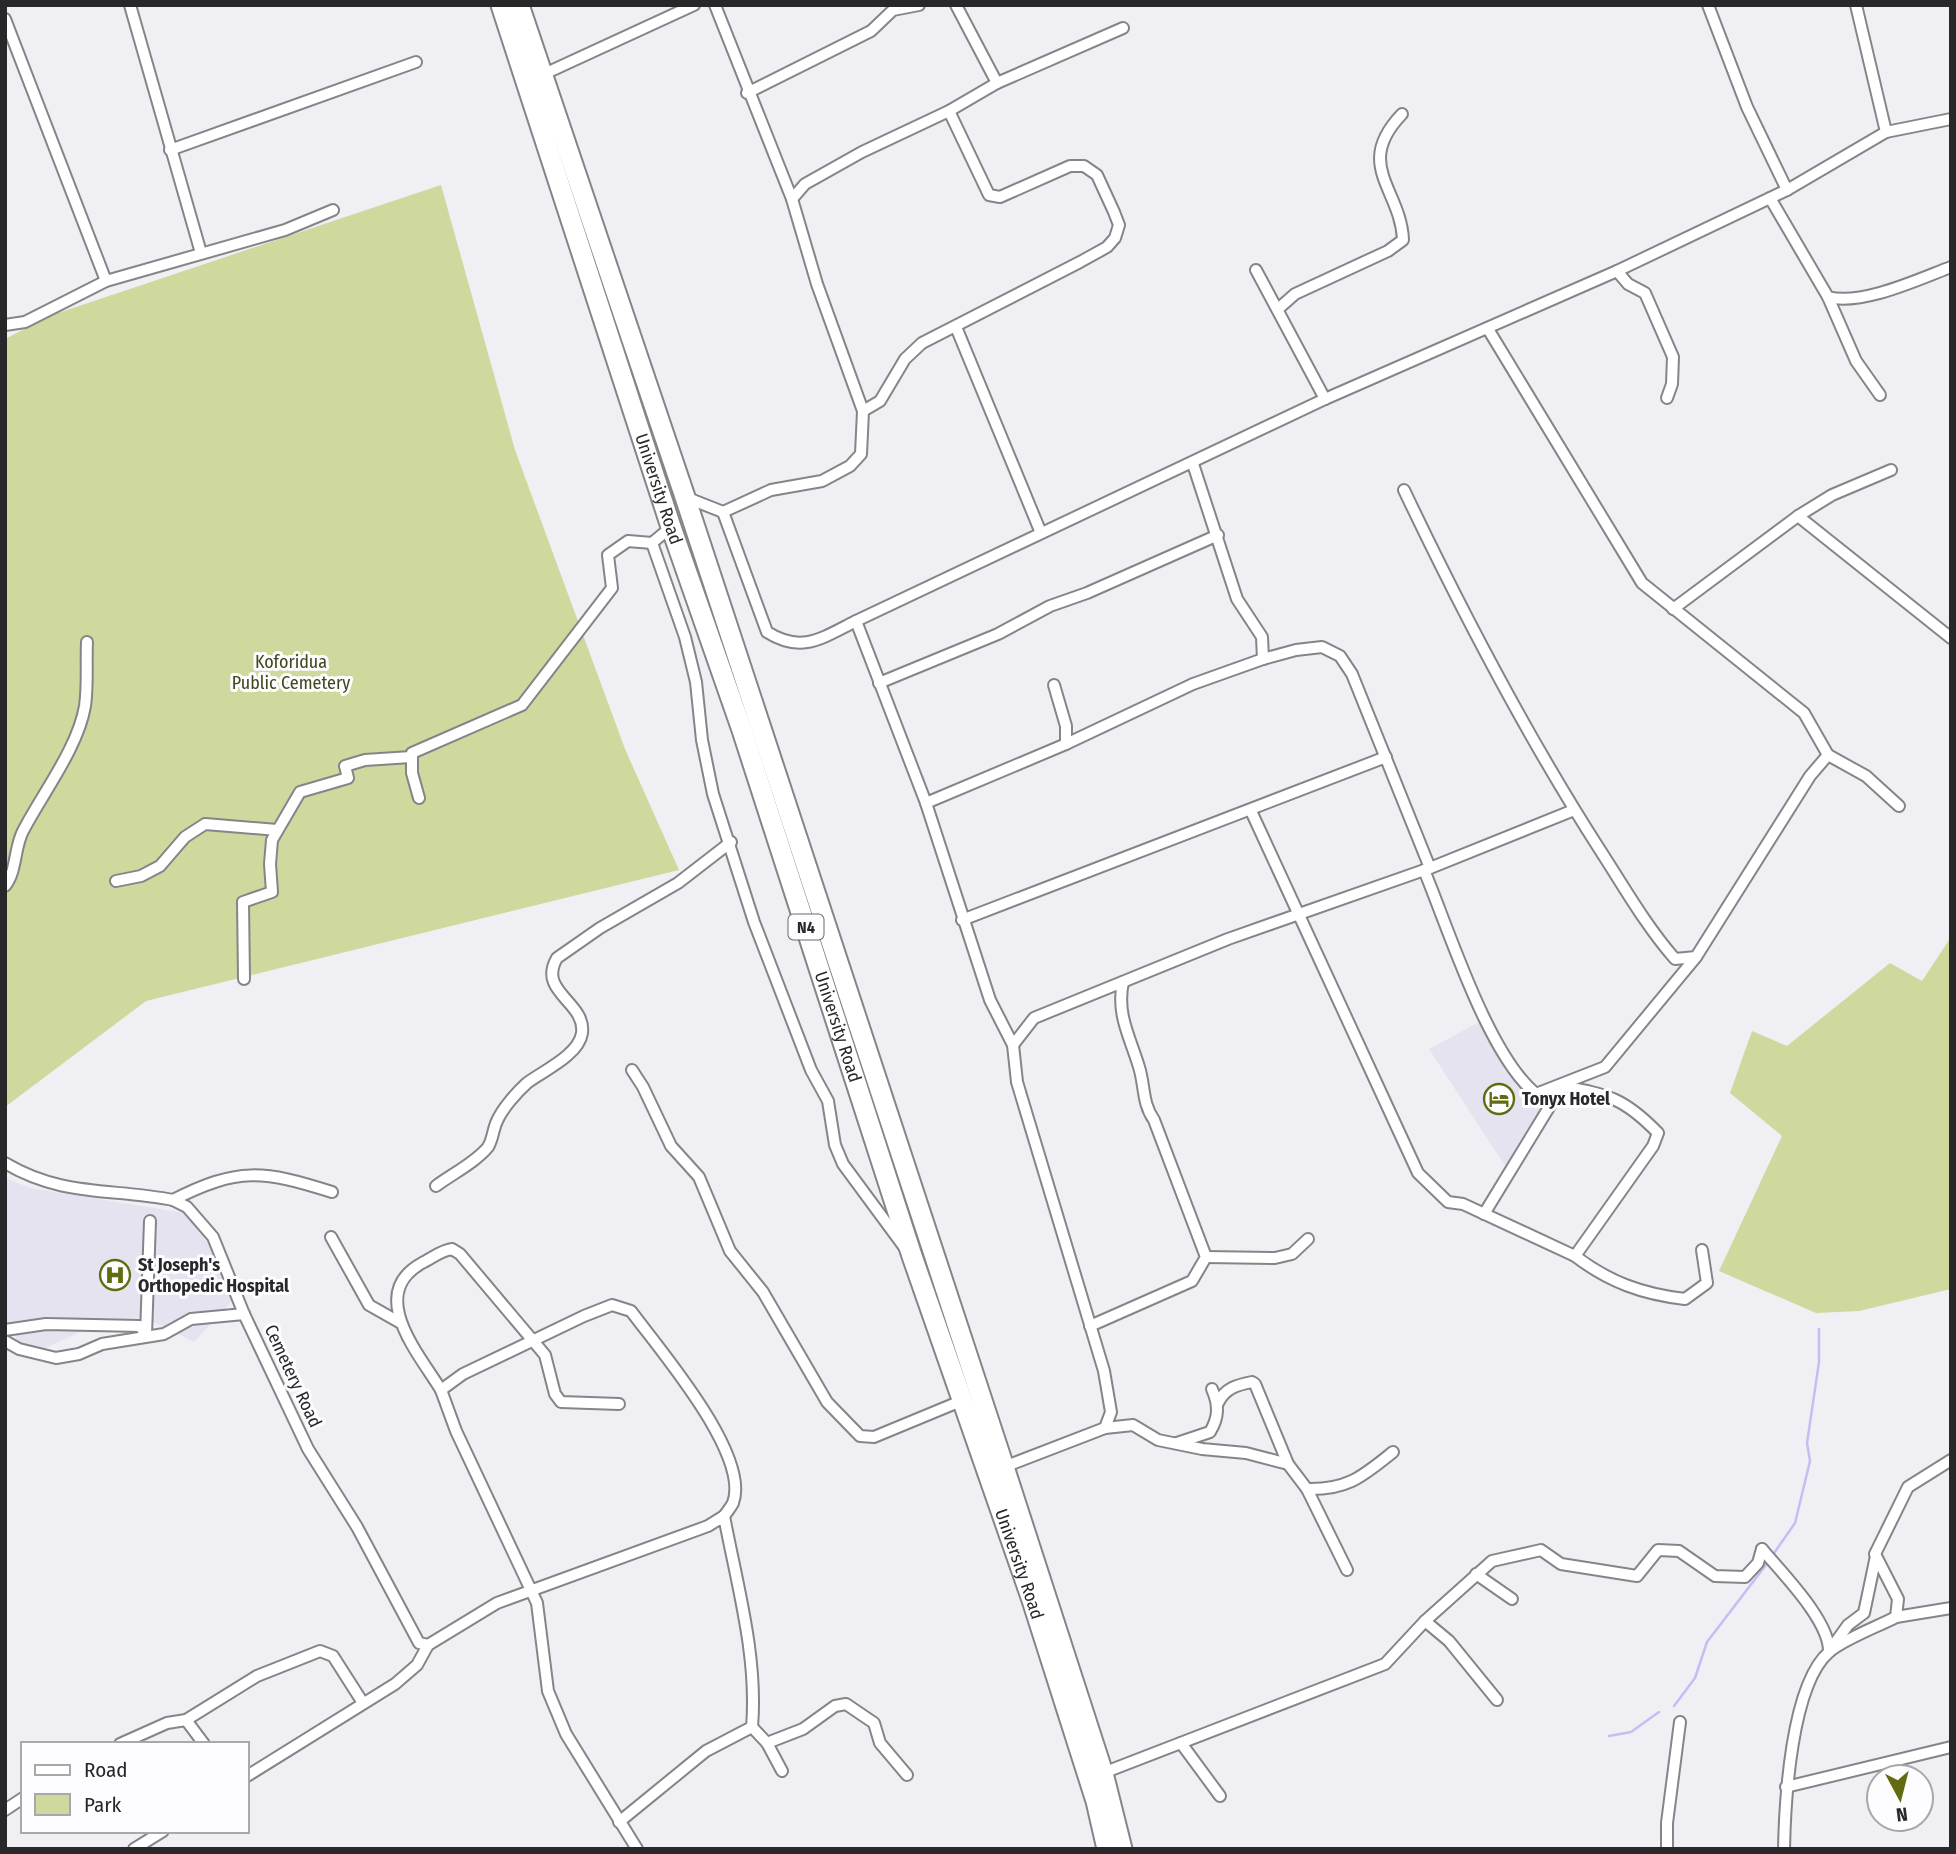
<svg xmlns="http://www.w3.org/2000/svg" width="1956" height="1854" viewBox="0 0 1956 1854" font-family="'Fira Sans Condensed',sans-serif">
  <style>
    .built { fill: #e5e3ef }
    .green { fill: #cfd89d }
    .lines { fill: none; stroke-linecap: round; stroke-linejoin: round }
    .stream { stroke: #c6bdf3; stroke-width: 2.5 }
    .street-casing { stroke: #858589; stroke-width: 14 }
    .highway-casing { stroke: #858589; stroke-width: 23 }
    .street { stroke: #fff; stroke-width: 10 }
    .highway { stroke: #fff; stroke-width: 19 }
    .labels { text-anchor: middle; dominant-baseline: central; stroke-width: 6; stroke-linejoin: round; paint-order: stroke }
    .shield { fill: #fdfdff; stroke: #68686a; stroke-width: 2 }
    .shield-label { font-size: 16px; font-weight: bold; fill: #28282a }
    .street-label { font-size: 18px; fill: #28282a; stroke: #fdfdff }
    .park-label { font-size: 18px; fill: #41461c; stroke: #fdfdff }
    .poi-label { font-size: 18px; font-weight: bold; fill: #28282a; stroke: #fdfdff; text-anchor: start }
  </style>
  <rect width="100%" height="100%" fill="#f0eff4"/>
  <g class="built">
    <path d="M1485 1019 1505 1054 1547 1110 1505 1166 1429 1049Z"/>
    <path d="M5 1178 30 1188 185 1213 214 1251 234 1299 194 1342 145 1318 110 1319 25 1357 13 1332 5 1334Z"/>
  </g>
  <g class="green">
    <path d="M441 185 515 450 625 749 679 870 146 1001 5 1107V339L52 315Z"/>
    <path d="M1951 937V1289L1859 1311 1816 1313 1719 1271 1782 1136 1730 1093 1752 1031 1787 1046 1890 963 1922 981Z"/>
  </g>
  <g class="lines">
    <g class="stream">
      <path d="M1772 1556 1795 1523 1810 1461 1807 1443 1819 1362V1329"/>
      <path d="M1674 1706 1695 1678 1707 1642 1769 1561"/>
      <path d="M1609 1736 1631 1732 1659 1712"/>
    </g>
    <g class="street-casing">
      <g id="street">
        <path d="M130 5 201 253"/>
        <path d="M715 5 792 199 817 284 863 411"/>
        <path d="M956 5 997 83"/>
        <path d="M1708 5 1747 107 1787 190"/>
        <path d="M5 19 106 281"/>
        <path d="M542 75 694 5"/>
        <path d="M747 93 871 31 893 10 919 5"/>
        <path d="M1886 132 1951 119"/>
        <path d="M170 150 416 62"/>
        <path d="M1770 198 1828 297C1862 306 1919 279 1951 267"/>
        <path d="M792 199 805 184 862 152 949 111 997 83 1123 28"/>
        <path d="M1256 270 1325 399"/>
        <path d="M1617 271 1628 284 1645 293 1673 357 1672 384 1667 398"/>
        <path d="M1828 297 1856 361 1880 395"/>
        <path d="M1278 309 1295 294 1388 251 1403 240C1401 189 1353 165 1402 114"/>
        <path d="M5 325 25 322 106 281 285 230 333 210"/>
        <path d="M956 327 1041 533"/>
        <path d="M1488 329 1642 583 1804 713 1828 755"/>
        <path d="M1193 464 1237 599 1262 637 1263 659"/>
        <path d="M1404 490C1463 614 1526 735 1600 850 1624 887 1646 926 1675 959L1696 957 1810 776 1828 755 1866 776 1899 806"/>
        <path d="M685 497 723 512 767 632C802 654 822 638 856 621"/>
        <path d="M723 512 771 490 822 481 850 466 861 454 863 411 880 401 905 359 922 343 1080 262 1107 247 1115 238 1119 225 1114 212 1097 175 1084 166H1070L1000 197 989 195 949 111"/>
        <path d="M1798 516 1951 638"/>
        <path d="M652 543 685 637 696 682 702 740 713 794 754 922 811 1070 828 1101 835 1145 843 1164 905 1248"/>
        <path d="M1673 609 1798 516 1832 495 1891 470"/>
        <path d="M879 683 998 634 1050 606 1087 593 1218 535"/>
        <path d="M1054 685 1066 726V744"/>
        <path d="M419 798 412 773V753L522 705 612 588 608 555 628 541 652 543 671 527"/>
        <path d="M926 803 1066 744 1193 684 1263 659 1296 650 1322 647 1340 656 1352 674 1430 868"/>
        <path d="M1251 811 1418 1173 1448 1202 1463 1204 1575 1256 1653 1146 1658 1133C1624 1098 1609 1095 1562 1086"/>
        <path d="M1424 870C1449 930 1488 1055 1536 1094L1605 1067 1696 957"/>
        <path d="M116 881 141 876 160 866 185 837 205 824 277 830"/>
        <path d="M5 886C17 871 14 848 23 831 42 794 78 748 85 706 88 685 86 663 87 642"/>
        <path d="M962 920 1386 757"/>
        <path d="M244 979 243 902 272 892 270 864 272 840 300 792 348 778 345 766 365 760 411 757"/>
        <path d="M1013 1045 1034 1018 1228 939 1430 868 1574 810"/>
        <path d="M632 1070 643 1087 671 1146 699 1177 730 1251 763 1292 827 1402 860 1436 874 1437 961 1401"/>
        <path d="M5 1163C62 1197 111 1188 173 1200L187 1207 213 1237 244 1314 308 1449 357 1527 419 1643 428 1645"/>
        <path d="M436 1186C452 1174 476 1162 488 1147 493 1139 493 1129 497 1121 502 1109 517 1092 527 1083 543 1071 579 1055 582 1033 586 1002 537 992 557 958L600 928 678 883 731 842"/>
        <path d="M173 1200C238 1167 263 1170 332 1192"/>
        <path d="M1484 1214 1562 1086"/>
        <path d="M331 1237 369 1305 399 1322"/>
        <path d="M1575 1256C1609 1282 1642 1294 1685 1299L1707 1283 1702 1250"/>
        <path d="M1206 1257 1275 1258 1292 1254 1308 1239"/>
        <path d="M1090 1326 1192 1281 1206 1257 1154 1120C1142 1103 1145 1086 1139 1067 1130 1037 1116 1014 1123 982"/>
        <path d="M5 1330 46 1324 140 1326 146 1335"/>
        <path d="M146 1335 150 1221"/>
        <path d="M5 1341 19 1349 56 1358 79 1354 102 1344 164 1334 191 1319 244 1314"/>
        <path d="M441 1390C419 1354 366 1294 422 1263 432 1258 442 1250 452 1249L460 1254 545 1355 555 1394 561 1402 619 1404"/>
        <path d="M1218 1403C1225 1388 1237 1385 1252 1382L1255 1384 1288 1464"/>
        <path d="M1105 1428 1133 1425 1158 1440 1202 1449 1246 1453 1288 1464 1307 1489C1348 1490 1363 1476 1393 1452"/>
        <path d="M1177 1443 1210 1432C1219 1417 1219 1405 1212 1389"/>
        <path d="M1004 1467 1105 1428 1111 1412 1104 1371 1017 1082 1013 1045 990 1000 926 803 856 621 1325 399 1617 271 1787 190 1886 132 1856 5"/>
        <path d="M1307 1489 1347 1570"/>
        <path d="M1762 1549C1782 1573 1830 1621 1829 1652"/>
        <path d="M1476 1574 1512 1599"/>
        <path d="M1896 1617 1951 1608"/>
        <path d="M1425 1621 1449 1641 1497 1700"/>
        <path d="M1830 1650 1848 1625 1864 1613 1876 1556"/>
        <path d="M186 1720 204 1744"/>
        <path d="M752 1727 767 1743 782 1771"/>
        <path d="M767 1743 803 1729 835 1706 846 1704 874 1723 880 1743 907 1775"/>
        <path d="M1181 1743 1220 1796"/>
        <path d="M120 1744 167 1723 186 1720 257 1676 320 1651 333 1656 363 1703"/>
        <path d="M1103 1773 1385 1664 1425 1621 1492 1561 1541 1550 1561 1564 1637 1576 1658 1550 1679 1551 1715 1576 1745 1577 1758 1563 1762 1549"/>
        <path d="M247 1776 395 1684 417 1665 428 1645 497 1603 708 1526 724 1516C737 1585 758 1657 752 1727L706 1751 619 1822"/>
        <path d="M1786 1787 1951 1747"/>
        <path d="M5 1810 23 1798"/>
        <path d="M134 1849 163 1831"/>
        <path d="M637 1849 566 1734 548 1691 537 1603 456 1431 441 1390 463 1374 584 1316 612 1305 631 1311C659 1349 751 1455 733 1503 731 1507 727 1512 724 1516"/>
        <path d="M1667 1849V1823L1680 1722"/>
        <path d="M1784 1849C1785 1801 1791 1685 1829 1652 1844 1639 1877 1627 1896 1617L1898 1599 1875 1554 1908 1487 1951 1460"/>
      </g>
    </g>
    <g class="highway-casing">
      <g id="highway">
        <path id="s1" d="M501 5 671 527 742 730 912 1256 1032 1600 1096 1801 1107 1849"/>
        <path d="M519 5 685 497 1004 1467 1103 1773 1122 1849"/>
      </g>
    </g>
    <use href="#street" class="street"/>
    <use href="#highway" class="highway"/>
  </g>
  <defs>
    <g id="hotel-ring" transform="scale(1.575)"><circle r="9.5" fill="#fdfdff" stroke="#626b11" stroke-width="1.5"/><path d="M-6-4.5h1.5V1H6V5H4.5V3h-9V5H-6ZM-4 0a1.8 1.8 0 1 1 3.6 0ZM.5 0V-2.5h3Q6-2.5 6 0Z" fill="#626b11"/></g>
    <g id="hospital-ring" transform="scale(1.575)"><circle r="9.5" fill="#fdfdff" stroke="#626b11" stroke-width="1.5"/><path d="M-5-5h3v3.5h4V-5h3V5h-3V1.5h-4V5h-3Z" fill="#626b11"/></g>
  </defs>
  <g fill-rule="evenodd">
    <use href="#hotel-ring" x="1499" y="1099"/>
    <use href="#hospital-ring" x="115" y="1275"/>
  </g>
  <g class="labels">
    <rect class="shield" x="788.5" y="914.5" width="35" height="25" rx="5"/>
    <g class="shield-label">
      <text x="806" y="927">N4</text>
    </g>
    <g class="street-label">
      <text stroke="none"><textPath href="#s1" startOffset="509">University Road</textPath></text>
      <text stroke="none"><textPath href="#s1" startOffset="1076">University Road</textPath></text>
      <text transform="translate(293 1376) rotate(65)">Cemetery Road</text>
      <text stroke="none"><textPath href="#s1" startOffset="1643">University Road</textPath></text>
    </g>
    <g class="park-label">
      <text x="291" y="662">Koforidua<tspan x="291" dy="21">Public Cemetery</tspan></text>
    </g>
    <g class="poi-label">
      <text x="1522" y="1099">Tonyx Hotel</text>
      <text x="138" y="1265">St Joseph's<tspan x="138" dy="21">Orthopedic Hospital</tspan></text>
    </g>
  </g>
  <rect width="1956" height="1854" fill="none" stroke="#28282a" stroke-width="14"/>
  <rect x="21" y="1742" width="228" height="91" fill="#fdfdff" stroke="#a8a8aa" stroke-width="2"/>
  <rect x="35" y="1765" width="35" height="10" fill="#ffffff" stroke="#a8a8aa" stroke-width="2"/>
  <text x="84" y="1777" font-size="21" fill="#28282a">Road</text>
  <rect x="35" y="1794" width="35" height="21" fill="#cfd89d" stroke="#a8a8aa" stroke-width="2"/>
  <text x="84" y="1812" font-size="21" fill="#28282a">Park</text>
  <g transform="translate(1900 1798) rotate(173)"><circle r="33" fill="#fdfdff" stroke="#a8a8aa" stroke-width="2"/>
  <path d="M0-5L12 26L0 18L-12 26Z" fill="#626b11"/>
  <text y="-10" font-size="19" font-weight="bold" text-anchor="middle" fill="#28282a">N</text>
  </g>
</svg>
